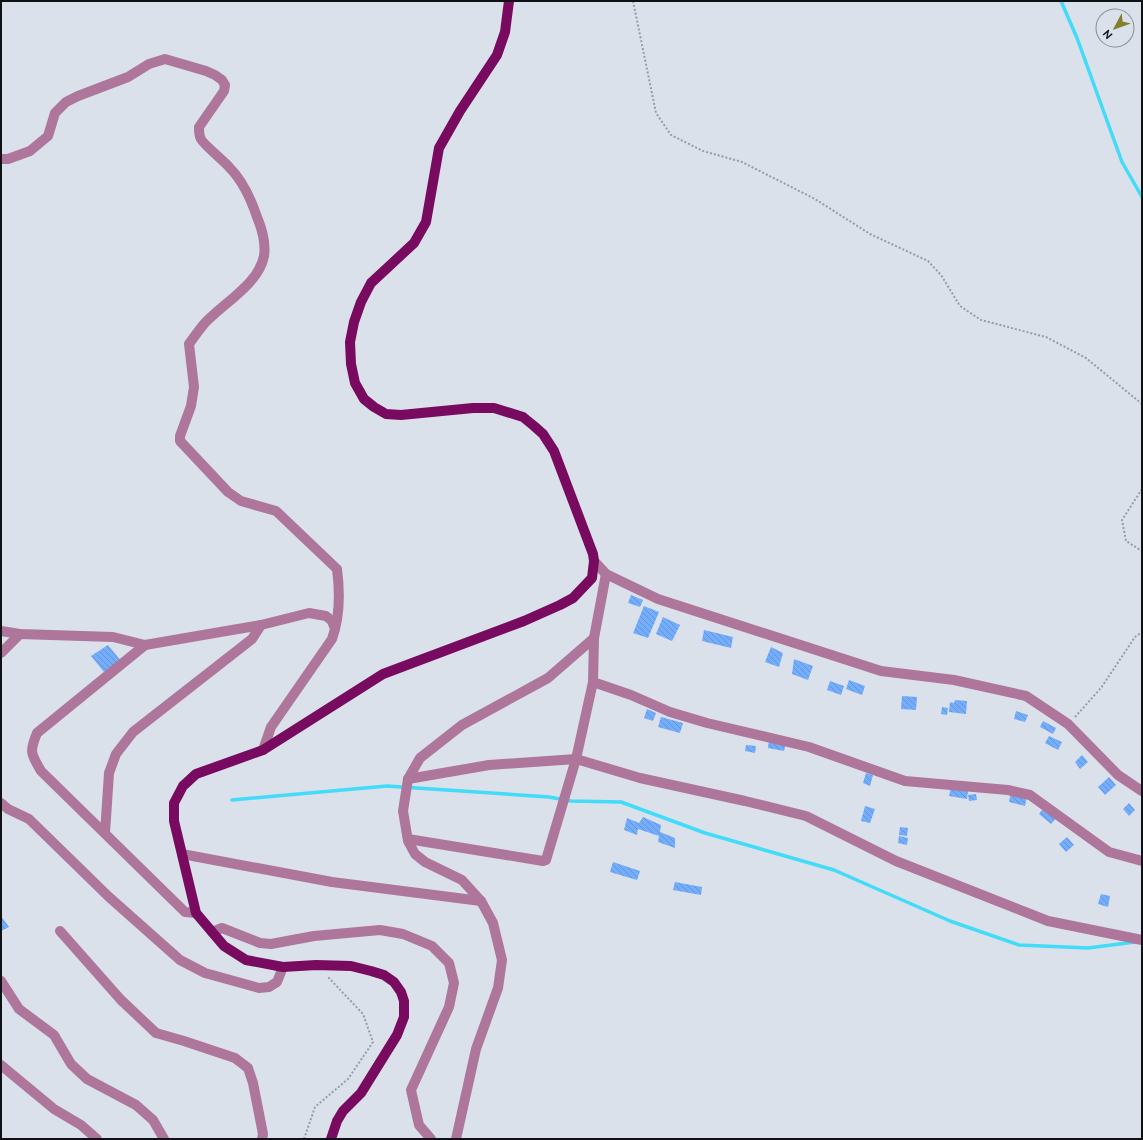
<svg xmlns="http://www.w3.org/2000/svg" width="1143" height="1140" viewBox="0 0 1143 1140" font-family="Ubuntu,sans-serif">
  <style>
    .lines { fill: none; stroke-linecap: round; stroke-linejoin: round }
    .stream { stroke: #42dbf8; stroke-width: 3.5 }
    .building { fill: url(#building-back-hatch) }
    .path { stroke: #979ca4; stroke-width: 2; stroke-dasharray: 2 2; stroke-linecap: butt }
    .minor { stroke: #ae769a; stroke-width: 10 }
    .major { stroke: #780a5f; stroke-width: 10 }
  </style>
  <defs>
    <pattern id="building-back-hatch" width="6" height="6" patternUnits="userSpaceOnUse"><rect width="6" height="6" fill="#74adfc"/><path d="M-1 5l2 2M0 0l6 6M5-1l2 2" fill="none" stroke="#6394d7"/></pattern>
  </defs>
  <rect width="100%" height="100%" fill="#dae1eb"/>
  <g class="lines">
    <g class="stream">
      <path d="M1061 1 1077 38 1122 162 1142 197"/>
      <path d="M232 800 387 786 549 797 571 801 621 802 705 833 834 870 950 921 1019 945 1088 948 1135 942"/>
    </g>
  </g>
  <g class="building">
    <path d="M631 595 643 600 640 607 628 603Z"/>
    <path d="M644 606 659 612 648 638 633 633Z"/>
    <path d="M663 617 680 625 672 641 656 634Z"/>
    <path d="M704 630 733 637 731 648 702 641Z"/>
    <path d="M108 645 122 662 104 672 91 656Z"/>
    <path d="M771 647 783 653 779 667 765 662Z"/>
    <path d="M794 659 813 666 808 680 792 674Z"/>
    <path d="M849 680 865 686 862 695 846 689Z"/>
    <path d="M830 681 844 686 841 695 827 690Z"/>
    <path d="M902 696 917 697 916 710 901 709Z"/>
    <path d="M955 700 967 701 966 714 949 712 950 702 954 703Z"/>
    <path d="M942 707 948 708 947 715 941 714Z"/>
    <path d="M647 709 656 713 653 721 644 718Z"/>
    <path d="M1016 711 1028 715 1025 722 1014 719Z"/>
    <path d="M661 717 683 723 680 733 658 727Z"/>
    <path d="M1043 721 1056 728 1053 734 1040 727Z"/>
    <path d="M1049 736 1062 742 1058 750 1045 743Z"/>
    <path d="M769 740 786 743 784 751 768 748Z"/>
    <path d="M746 745 756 746 755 753 745 751Z"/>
    <path d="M1082 755 1088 762 1080 769 1075 762Z"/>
    <path d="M866 773 873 775 870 786 863 783Z"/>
    <path d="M1109 777 1116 785 1105 795 1098 787Z"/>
    <path d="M951 788 968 791 967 799 949 796Z"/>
    <path d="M1011 792 1027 796 1025 806 1009 802Z"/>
    <path d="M976 794 977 800 969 801 968 795Z"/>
    <path d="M1129 803 1135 810 1129 816 1123 809Z"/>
    <path d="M865 806 875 809 870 823 861 821Z"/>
    <path d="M1045 806 1058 816 1051 824 1039 814Z"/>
    <path d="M643 817 661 825 660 832 675 838V848L658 842 659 836 638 829 637 835 624 830 627 818 639 823Z"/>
    <path d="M900 827 908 828 907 836 899 835Z"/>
    <path d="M899 836 908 838 907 845 898 843Z"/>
    <path d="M1067 837 1074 845 1066 852 1059 844Z"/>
    <path d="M613 862 640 871 637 880 610 872Z"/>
    <path d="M675 882 702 887 701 895 673 890Z"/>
    <path d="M1101 894 1110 896 1108 907 1098 904Z"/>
    <path d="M1 916 9 927 1 931Z"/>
  </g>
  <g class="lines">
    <g class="path">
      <path d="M633 1 656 113 671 135 703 151 742 162 815 199 870 234 928 261 941 275 960 306 981 320 1046 337 1086 358 1142 404"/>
      <path d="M1142 489 1122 520 1126 541 1142 551"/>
      <path d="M1075 717 1101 688 1135 637 1142 632"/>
      <path d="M304 1139 315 1107 348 1079 373 1042 363 1014 328 977"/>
    </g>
    <g class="minor">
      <path d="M1 159H8L30 151 48 136 55 113 66 102 78 96 128 77 149 64 165 59 206 71 215 75 222 80 225 85 224 91 199 127C199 131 199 136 201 139 203 144 224 161 229 167 243 181 251 199 257 217 262 229 266 243 264 256 259 284 222 304 204 324 199 330 194 337 189 344L194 387 191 406 180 436V441L228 492 241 501 276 511 337 569C340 592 340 617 332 639L271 727 263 750"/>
      <path d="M594 561 606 574 658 599 881 671 954 680 1026 696 1068 724 1118 775 1142 791"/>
      <path d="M1 631 20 634 113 637 145 645 261 625 309 613 326 616 332 621 335 629"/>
      <path d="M145 645 37 733C29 752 31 754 41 771L185 912 196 913"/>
      <path d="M1 653 20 634"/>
      <path d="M593 682 631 695 670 712 707 723 809 747 905 781 1008 790 1030 795 1109 852 1142 861"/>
      <path d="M408 779 489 765 576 759 640 778 745 801 806 816 896 861 1048 921 1142 940"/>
      <path d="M1 803 8 809 29 819 109 897 180 960 205 973 259 988 269 987 277 982 283 967"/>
      <path d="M105 833 109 773 116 754 133 732 252 639 261 625"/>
      <path d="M408 839 543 861 546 860 576 759 593 682 594 638 606 574"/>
      <path d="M182 854 332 882 481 901"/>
      <path d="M60 931 121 1000 156 1033 184 1041 235 1058 248 1068 253 1083 263 1134 262 1139"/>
      <path d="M212 932 222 928 260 943 271 944 314 936 380 930 403 934 432 946 449 963 454 983 449 1007 411 1090 419 1125 431 1139"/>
      <path d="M1 981 19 1009 54 1035 71 1064 87 1079 136 1105 153 1120 164 1139"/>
      <path d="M1 1065 54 1109 81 1125 97 1139"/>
      <path d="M456 1139 476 1049 498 988 502 960 493 923 481 901 462 880 425 862 415 854 408 841 403 811 408 779 420 758 462 725 548 678 594 638"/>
    </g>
    <path class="major" d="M331 1139 337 1121 343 1111 361 1093 397 1035 404 1017V1001L401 992 394 982 384 975 371 971 351 966 316 965 283 967 246 960 224 946 196 913 174 821V803L183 786 196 774 263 750 383 674 524 621 560 605 573 598 592 578 594 561 593 554 554 451 543 434 534 426 523 417 494 408H473L401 415 386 414 374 407 364 399 355 383 351 364 350 342 354 322 361 302 371 283 414 243 426 222 439 148 460 111 497 55 505 32 509 1"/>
  </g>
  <rect width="1143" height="1140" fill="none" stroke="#0f1114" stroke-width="4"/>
  <g transform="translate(1115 28) rotate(229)"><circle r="19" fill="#dae1eb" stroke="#898e95"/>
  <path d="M0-3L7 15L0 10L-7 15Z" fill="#828028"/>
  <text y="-6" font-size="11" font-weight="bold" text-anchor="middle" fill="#0f1114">N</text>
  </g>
</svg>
